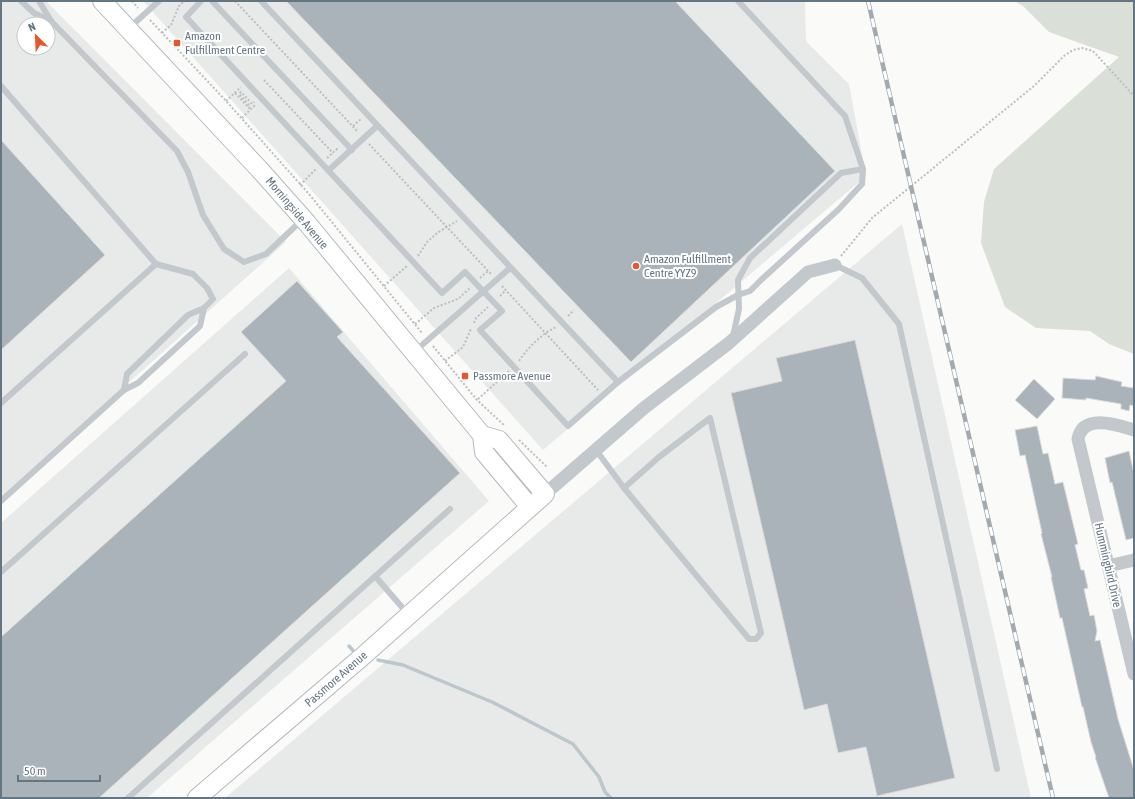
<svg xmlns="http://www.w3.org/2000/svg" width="1135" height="799" viewBox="0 0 1135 799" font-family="'Asap Condensed',sans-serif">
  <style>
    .built { fill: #e8e9e9; fill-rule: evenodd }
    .green { fill: #dadfd7 }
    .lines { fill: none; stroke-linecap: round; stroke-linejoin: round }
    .stream { stroke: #bbc7cb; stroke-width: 3.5 }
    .building { fill: #aab3b9; stroke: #dcdcda }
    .secondary-casing { stroke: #b3babf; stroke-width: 20 }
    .path { stroke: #bbbfc2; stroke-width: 2; stroke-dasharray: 2 2; stroke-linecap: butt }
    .lane { stroke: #c3c8cc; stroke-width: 6 }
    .street { stroke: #c3c8cc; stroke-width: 13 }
    .secondary { stroke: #fff; stroke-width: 18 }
    .rail-casing { stroke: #a2aab0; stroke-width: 4.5 }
    .rail { stroke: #fff; stroke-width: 3; stroke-dasharray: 9; stroke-linecap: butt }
    .poi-dot { fill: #e4572e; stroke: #fff; stroke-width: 1.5 }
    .labels { text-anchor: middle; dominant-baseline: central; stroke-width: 4; stroke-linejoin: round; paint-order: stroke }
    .poi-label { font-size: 12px; fill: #657683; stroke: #fff; text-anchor: start }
    .street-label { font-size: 12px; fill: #657683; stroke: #fff }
  </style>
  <rect width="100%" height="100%" fill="#fafaf8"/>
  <g class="built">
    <path d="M1 1H46L286 242 1 497ZM24 24H48V48H24Z"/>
    <path d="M143 1H805L806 41 849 84 866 176 543 450Z"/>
    <path d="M902 224 1031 798H225Z"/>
    <path d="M289 268 489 501 147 798H1V523Z"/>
  </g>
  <path class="green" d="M1015 1H1134V354L1109 344 1090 331 1036 328 1005 307 981 243 984 202 994 169 1119 57 1049 32 1023 6Z"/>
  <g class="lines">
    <g class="stream">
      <path d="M349 646 356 654"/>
      <path d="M378 660 403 665 492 702 573 744 599 777 605 792 611 798"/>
    </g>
  </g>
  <g class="building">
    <path d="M286 1H675L835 171 631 362Z"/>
    <path d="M1 140 105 255 1 350Z"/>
    <path d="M297 281 343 332 337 337 460 473 99 798H1V637L286 381 241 332Z"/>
    <path d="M855 340 955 778 877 796 866 747 838 753 827 704 804 710 731 393 782 381 776 358Z"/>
    <path d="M1096 376 1122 382 1121 386 1134 388V406L1130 405 1129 411 1121 409V404L1086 398V400L1062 398 1063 378 1095 380Z"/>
    <path d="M1034 379 1055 399 1037 419 1015 400Z"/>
    <path d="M1037 426 1043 454 1048 453 1055 484 1063 482 1078 544 1075 545 1081 570H1084L1088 588 1084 589 1090 616 1094 615 1097 631 1095 641 1100 640 1118 719 1134 770V798H1109L1095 757H1096L1091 742 1083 707H1082L1062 618H1060L1051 577H1052L1041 534 1042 533 1025 455 1020 456 1015 430Z"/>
    <path d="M1129 451 1134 474V538L1126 540 1112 482 1110 483 1105 458Z"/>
  </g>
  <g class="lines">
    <g class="secondary-casing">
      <g id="secondary">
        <path d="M102 1 260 170 307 223 482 435 484 452 530 507"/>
        <path d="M197 798 363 656 545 494 499 440 482 435"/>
      </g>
    </g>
    <g class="path">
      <path d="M132 1 138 8"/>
      <path d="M235 1 358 132"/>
      <path d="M150 20 228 103 309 194 422 333"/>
      <path d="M162 33 171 25 179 6 184 1"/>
      <path d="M264 80 333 153"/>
      <path d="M235 93 249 108 250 106 239 94 241 92 252 104 254 102"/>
      <path d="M226 101 241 87"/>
      <path d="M242 118 256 104"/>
      <path d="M353 126 361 119"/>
      <path d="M369 144 491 274"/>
      <path d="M327 158 338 148"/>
      <path d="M300 185 317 168"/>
      <path d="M418 256 427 242 437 233 457 221"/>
      <path d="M841 256 872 218 1034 86 1064 56 1073 50 1082 48 1093 51 1134 96"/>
      <path d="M480 278 488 271"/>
      <path d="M384 286 407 266"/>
      <path d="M502 286 598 390"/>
      <path d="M500 296 506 290"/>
      <path d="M568 316 574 310"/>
      <path d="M474 323 476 318 488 307"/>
      <path d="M415 324 434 308 458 299 470 288"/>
      <path d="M433 346 477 400 505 426"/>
      <path d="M445 361 463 347 471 329"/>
      <path d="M519 361C527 349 536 340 547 332 550 330 553 329 556 327"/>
      <path d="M478 399 509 371"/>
      <path d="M519 440 547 467"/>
    </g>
    <g class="lane">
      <path d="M21 1 34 13 51 21"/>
      <path d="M39 1 51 21 177 151 188 172 203 215 224 249 244 262 266 254 302 220"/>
      <path d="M201 1 186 17 442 293 465 272 502 311 480 330 568 426 618 382 716 307 738 295 750 291 761 280 839 209 862 184 863 169 845 116 738 1"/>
      <path d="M212 1 352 150"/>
      <path d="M261 1 618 382"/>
      <path d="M129 28 159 1"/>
      <path d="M1 86 156 264 193 274 207 288 213 299 204 308 188 315 127 374 124 390 138 383 200 326 204 308"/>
      <path d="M329 170 377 126"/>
      <path d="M835 265 862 278 899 324 997 769"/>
      <path d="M733 336 739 309 738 280 750 258 841 173 863 169"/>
      <path d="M414 352 510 268"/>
      <path d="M1 403 156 264"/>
      <path d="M596 450 624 488 749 639H756L761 633 710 418 659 457 624 488"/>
      <path d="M1 501 124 390"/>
      <path d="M1 572 245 354"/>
      <path d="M375 576 408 614"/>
      <path d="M128 798 450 509"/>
    </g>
    <g class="street">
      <path d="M1134 430C1117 425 1083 413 1078 439L1134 674"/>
      <path d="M545 494 644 408 729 343 808 272 835 265"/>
      <path d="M1108 566 1134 560"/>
    </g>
    <use href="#secondary" class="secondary"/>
    <g class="rail-casing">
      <path id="rail" d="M868 1 1053 798"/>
    </g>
    <use href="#rail" class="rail"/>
  </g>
  <g class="poi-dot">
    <rect x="173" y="39" width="8" height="8" rx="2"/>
    <circle cx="636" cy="266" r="4"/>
    <rect x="461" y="372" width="8" height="8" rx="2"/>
  </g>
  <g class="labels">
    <g class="poi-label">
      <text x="185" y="36">Amazon<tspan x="185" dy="14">Fulfillment Centre</tspan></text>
      <text x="644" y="259">Amazon Fulfillment<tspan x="644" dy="14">Centre YYZ9</tspan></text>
      <text x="473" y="376">Passmore Avenue</text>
    </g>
    <g class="street-label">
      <text transform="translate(297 213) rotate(50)">Morningside Avenue</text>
      <text transform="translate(1108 565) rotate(77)">Hummingbird Drive</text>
      <text transform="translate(336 679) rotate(-41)">Passmore Avenue</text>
    </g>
  </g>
  <rect width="1135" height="799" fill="none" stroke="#657683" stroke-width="4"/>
  <g transform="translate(36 36) rotate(336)"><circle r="19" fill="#ffffff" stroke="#c1c8cd"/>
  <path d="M0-3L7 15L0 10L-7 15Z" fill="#e4572e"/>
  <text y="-6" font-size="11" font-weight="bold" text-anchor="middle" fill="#657683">N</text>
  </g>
  <path d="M18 775v6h82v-6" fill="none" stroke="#657683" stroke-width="2"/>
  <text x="24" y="775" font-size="12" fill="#657683" stroke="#ffffff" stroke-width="3" paint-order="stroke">50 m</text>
</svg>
